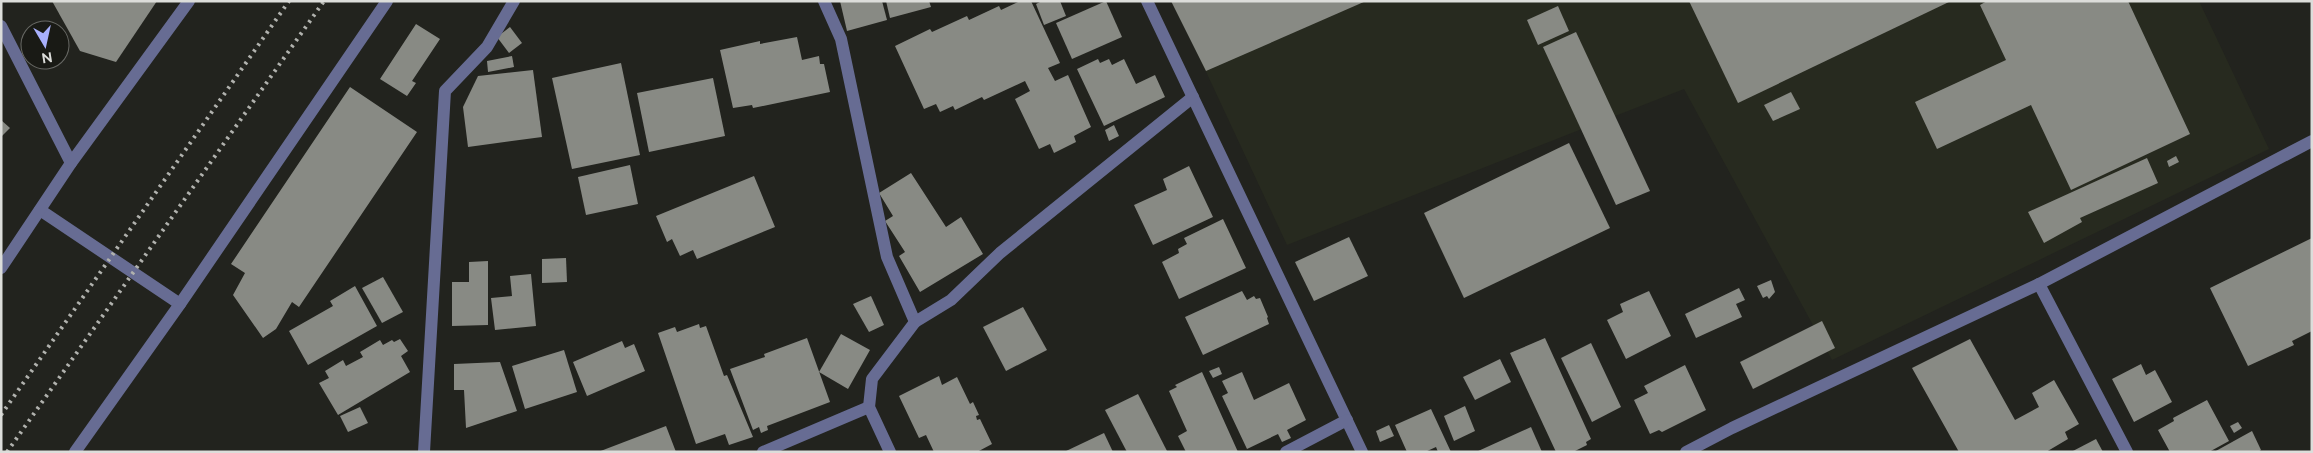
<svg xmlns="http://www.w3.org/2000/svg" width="2313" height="453" viewBox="0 0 2313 453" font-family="Raleway,sans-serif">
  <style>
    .built { fill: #272a1f }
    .building { fill: #888a84 }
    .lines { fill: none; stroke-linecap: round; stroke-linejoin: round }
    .minor { stroke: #676c93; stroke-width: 12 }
    .rail { stroke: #b1b2ae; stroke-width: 4; stroke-dasharray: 2.5 5; stroke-linecap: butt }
  </style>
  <rect width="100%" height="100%" fill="#22231e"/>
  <path class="built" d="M1173 1H2199L2269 149 1832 360 1684 89 1287 245Z"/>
  <g class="building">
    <path d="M52 1H157L116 62 80 51Z"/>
    <path d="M840 1H882L887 20 847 31Z"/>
    <path d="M886 1H929L931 7 890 18Z"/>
    <path d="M1020 1H1031L1060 63 1048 68 1055 81 1068 75 1091 127 1074 136 1076 142 1054 153 1050 144 1039 149 1015 99 1030 91 1025 81 984 100 982 97 955 110 953 106 940 112 936 104 924 109 895 46 930 29 932 32 967 16 969 20 999 6 1001 10Z"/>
    <path d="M1042 1H1060L1066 16 1044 25 1036 4Z"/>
    <path d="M1106 1 1122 37 1072 59 1056 23Z"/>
    <path d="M1171 1H1366L1206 71Z"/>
    <path d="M1689 1H1951L1738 103Z"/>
    <path d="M1987 1H2128L2190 134 2071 190 2031 105 1937 149 1915 102 2006 60 1980 5Z"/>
    <path d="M1558 6 1569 31 1538 45 1527 20Z"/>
    <path d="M416 24 440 39 412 81 416 83 407 96 380 79Z"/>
    <path d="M510 27 522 43 509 53 497 37Z"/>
    <path d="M1576 32 1650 191 1616 205 1543 47Z"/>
    <path d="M797 37 802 60 819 56 820 64H824L830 92 753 108 752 105 733 108 720 50 760 41V44Z"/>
    <path d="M512 56 514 67 488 72 487 61Z"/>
    <path d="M1098 59 1100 63 1109 59 1112 65 1124 59 1136 84 1155 75 1165 97 1104 126 1077 69Z"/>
    <path d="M621 63 640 155 572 169 552 78Z"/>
    <path d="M533 70 542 137 468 147 463 107 478 76Z"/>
    <path d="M713 78 725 136 649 152 637 93Z"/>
    <path d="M350 87 417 132 299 307 292 302 276 329 263 338 233 295 245 273 231 264Z"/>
    <path d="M1791 92 1800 109 1773 121 1764 105Z"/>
    <path d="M1 120 10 128 1 137Z"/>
    <path d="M1114 125 1119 136 1109 141 1105 130Z"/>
    <path d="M1569 143 1610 228 1464 298 1424 213Z"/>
    <path d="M2176 156 2179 162 2169 167 2167 161Z"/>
    <path d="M2147 158 2158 183 2080 218 2082 222 2044 243 2028 212Z"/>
    <path d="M630 165 638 204 586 215 578 177Z"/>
    <path d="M1189 166 1213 217 1153 245 1134 205 1167 190 1163 179Z"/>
    <path d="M911 173 946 227 961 217 983 254 920 292 899 256 905 252 885 221 893 216 879 193Z"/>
    <path d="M754 176 775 227 697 259 693 250 680 256 672 239 667 242 656 216Z"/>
    <path d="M1223 219 1246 268 1179 299 1162 262 1179 253 1178 249 1187 244 1184 238Z"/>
    <path d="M1349 237 1368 276 1314 301 1295 262Z"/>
    <path d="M2312 238V331L2292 341 2294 345 2248 366 2210 288Z"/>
    <path d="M566 258 567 282 542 283V259Z"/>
    <path d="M488 261V325L452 326V282H469V262Z"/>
    <path d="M531 274 536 326 495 330 491 298 512 296 510 276Z"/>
    <path d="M383 277 403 312 382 323 362 288Z"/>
    <path d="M1771 280 1775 292 1769 299 1767 296 1763 298 1757 286Z"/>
    <path d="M355 286 377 326 308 365 289 331 333 306 330 301Z"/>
    <path d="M1739 288 1745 300 1736 304 1742 317 1696 338 1685 314Z"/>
    <path d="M1242 291 1247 300 1254 296 1256 299 1260 298 1268 317 1267 318 1269 324 1203 355 1185 317Z"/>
    <path d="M1649 291 1671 336 1626 359 1607 320 1623 312 1620 304Z"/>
    <path d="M871 296 884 325 869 332 853 304Z"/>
    <path d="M1023 307 1047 350 1006 371 983 327Z"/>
    <path d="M1822 321 1835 348 1753 389 1740 362Z"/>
    <path d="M699 324 700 328 706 326 724 376 727 375 753 437 729 445 725 434 696 444 658 333 675 327 677 332Z"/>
    <path d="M841 334 870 350 848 389 819 372Z"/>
    <path d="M807 338 830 402 767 426 768 430 761 433 759 427 753 430 730 369 765 357 764 354Z"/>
    <path d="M1545 338 1591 439 1586 442 1587 445 1573 452H1556L1510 353Z"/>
    <path d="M400 339 408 351 401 356 410 372 338 415 319 383 329 378 325 371 343 360 346 366 363 357 360 352 380 340 383 345 392 340 394 342Z"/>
    <path d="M1970 339 2015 420 2039 407 2032 393 2054 380 2079 424 2065 432 2068 439 2046 452H1959L1912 368Z"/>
    <path d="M622 341 625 348 634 344 645 371 587 396 573 362Z"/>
    <path d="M1591 343 1621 407 1592 422 1561 358Z"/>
    <path d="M564 350 577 392 525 409 512 366Z"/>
    <path d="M1500 359 1511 382 1475 400 1463 377Z"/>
    <path d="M500 362 517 411 466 428 464 390H454V364Z"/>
    <path d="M2141 364 2146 375 2155 370 2172 402 2134 422 2112 379Z"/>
    <path d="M1685 365 1706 410 1662 432 1659 430 1650 434 1634 400 1648 393 1644 386Z"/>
    <path d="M1219 367 1222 374 1213 378 1209 371Z"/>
    <path d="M1202 372 1238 452H1186L1178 436 1187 431 1169 391 1177 387 1175 385Z"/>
    <path d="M1242 372 1254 400 1289 383 1306 420 1287 430 1291 438 1282 442 1278 434 1247 449 1222 396 1228 393 1222 381Z"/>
    <path d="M939 376 942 385 957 377 970 404 973 402 979 415 976 416 977 420 980 419 992 444 977 452H934L926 435 919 438 899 396Z"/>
    <path d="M1138 394 1167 451 1127 452 1105 410Z"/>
    <path d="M2207 400 2229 441 2209 452H2170L2158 430 2174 421 2173 418Z"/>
    <path d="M1465 406 1475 431 1454 441 1444 416Z"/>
    <path d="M360 407 368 423 348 432 340 416Z"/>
    <path d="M1431 409 1451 452H1438L1436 447 1425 452H1407L1395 425Z"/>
    <path d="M2238 422 2242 428 2234 433 2230 426Z"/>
    <path d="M1389 425 1394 436 1380 442 1376 431Z"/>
    <path d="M666 426 676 452H598Z"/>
    <path d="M1531 427 1542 452H1476Z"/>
    <path d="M2252 431 2261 450 2258 452H2214Z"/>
    <path d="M1104 433 1113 452H1064Z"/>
    <path d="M2096 439 2103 452H2071Z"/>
  </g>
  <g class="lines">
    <g class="minor">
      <path d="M824 1 841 39 887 257 915 322"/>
      <path d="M1147 1 1362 452"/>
      <path d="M1 26 71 163"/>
      <path d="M40 210 180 304"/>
      <path d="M1 268 71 163 189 1"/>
      <path d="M2039 284 2127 452"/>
      <path d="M75 452 180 304 387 1"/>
      <path d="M424 452 445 91 487 47 514 1"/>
      <path d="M763 452 869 407"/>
      <path d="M890 452 869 407 872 379 915 322 951 300 1000 253 1193 97"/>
      <path d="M1286 452 1347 420"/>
      <path d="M1686 452 1732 428 2039 284 2312 141"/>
    </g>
    <g class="rail">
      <path d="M1 415 289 1"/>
      <path d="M7 452 324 1"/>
    </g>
  </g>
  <rect width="2313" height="453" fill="none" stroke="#dcddda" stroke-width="5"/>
  <g transform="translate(45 45) rotate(171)"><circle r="24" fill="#191a15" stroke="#676864"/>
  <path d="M0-4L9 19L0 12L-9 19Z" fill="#a8b0fc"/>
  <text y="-8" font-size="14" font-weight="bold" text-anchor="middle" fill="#dcddda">N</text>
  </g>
</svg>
